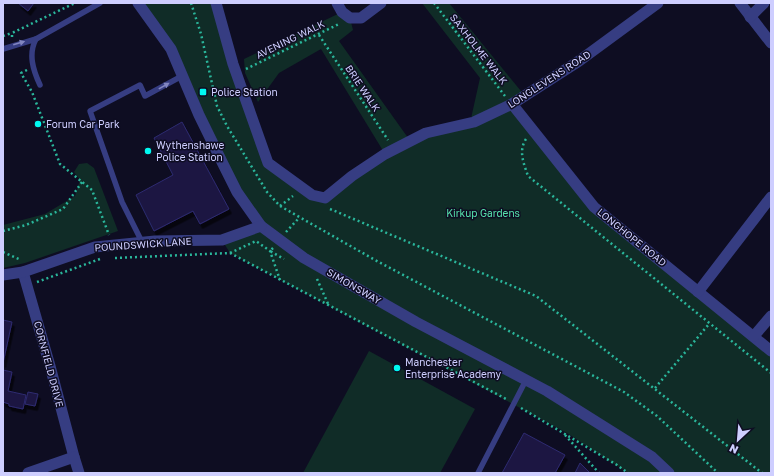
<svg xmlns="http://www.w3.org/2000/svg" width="774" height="476" viewBox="0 0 774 476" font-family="'Golos Text',sans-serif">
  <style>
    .green { fill: #102c27 }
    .building { fill: #1b1843; stroke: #2e2a70; filter: url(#shadow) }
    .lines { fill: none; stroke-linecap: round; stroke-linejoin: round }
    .path { stroke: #2ab69b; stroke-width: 2.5; stroke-dasharray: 2 3; stroke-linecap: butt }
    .service { stroke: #363d82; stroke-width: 5.5 }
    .minor { stroke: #363d82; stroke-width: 11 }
    .tertiary { stroke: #363d82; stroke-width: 11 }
    .oneway { fill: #8286c0 }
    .poi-dot { fill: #00f9f1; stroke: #0e0d22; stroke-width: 1.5 }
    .labels { text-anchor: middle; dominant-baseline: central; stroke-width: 3; stroke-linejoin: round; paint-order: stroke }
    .street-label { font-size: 10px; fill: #ceceff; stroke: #0e0d22 }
    .poi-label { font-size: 10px; fill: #ceceff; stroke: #0e0d22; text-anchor: start }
    .park-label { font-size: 10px; fill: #56e2ad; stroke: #0e0d22 }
  </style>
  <defs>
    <filter id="shadow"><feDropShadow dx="2.5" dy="4.5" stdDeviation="0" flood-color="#0009"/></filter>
  </defs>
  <rect width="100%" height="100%" fill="#0e0d22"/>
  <g class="green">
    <path d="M138 3H216L268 163 325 198 385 154 321 49 279 73 258 102 245 73 244 59 342 12 350 18 353 30 339 41 411 142 470 123 480 78 422 3H449L525 96 512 104 594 207 771 351V473H628L567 433 230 253 222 240 260 226 237 192 171 49Z"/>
    <path d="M87 163 94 168 118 231 25 263 3 268V225L45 214 75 196 80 180 74 172 79 164Z"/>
    <path d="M369 351 475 409 440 473H303Z"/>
  </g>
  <g class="building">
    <path d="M18 3H34L28 11Z"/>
    <path d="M182 122 229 209 200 224 193 211 154 231 136 195 173 175 154 138Z"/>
    <path d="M3 320 12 322 3 363Z"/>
    <path d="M3 370 12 372 8 391 26 395 23 409 9 406V404L3 402Z"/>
    <path d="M28 392 38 394 35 406 25 404Z"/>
    <path d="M524 433 565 455 555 473H502Z"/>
    <path d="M580 463 590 473H575Z"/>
  </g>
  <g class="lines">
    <g class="path">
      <path d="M191 3 201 34 217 106 227 126 267 192 280 206 375 260 624 392 657 416 718 473"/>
      <path d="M434 3 505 96"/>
      <path d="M319 35 388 140"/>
      <path d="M3 36 12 33"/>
      <path d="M12 37V33L75 3"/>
      <path d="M246 69 339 24"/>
      <path d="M27 70 21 73 32 92 60 164 92 190 109 235"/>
      <path d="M526 139C518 151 524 164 528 176L771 373"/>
      <path d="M280 206 293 196"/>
      <path d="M330 209 536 296 762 473"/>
      <path d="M3 231 26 225 63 209 82 182"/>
      <path d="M286 232 299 218"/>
      <path d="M273 248 270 251 284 259"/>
      <path d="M3 252 21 260"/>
      <path d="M230 253 256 241 270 251 280 280"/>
      <path d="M115 258 230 253 508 400"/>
      <path d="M317 279 329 306"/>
      <path d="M37 282 100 259"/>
      <path d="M655 388 709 324"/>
      <path d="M521 408 617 465 628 473"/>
      <path d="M565 435 599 473"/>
    </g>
    <g class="service">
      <path d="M3 49 36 39"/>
      <path d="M40 85C33 70 28 54 36 39L100 3"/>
      <path d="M142 242 122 202 90 111 140 85 145 96 182 76"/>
      <path d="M478 473 526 380"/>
    </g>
    <g class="minor">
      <path d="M216 3 233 64 268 163 312 195 325 198 352 176 385 154 426 133 474 122 512 104 579 61 658 3"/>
      <path d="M337 3 342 12 350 18H361L381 3"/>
      <path d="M740 3 771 43"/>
      <path d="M750 17 764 3"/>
      <path d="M512 104 594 207 771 351"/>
      <path d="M23 272 50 366 74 457 28 473"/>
      <path d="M698 292 771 197"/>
      <path d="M754 336 771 316"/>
      <path d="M74 457 79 473"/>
    </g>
    <g class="tertiary">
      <path d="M138 3 171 49 199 115 223 164 237 192 261 226 304 258 416 322 547 391 652 457 669 473"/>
      <path d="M3 275 23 272 95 247 155 241 222 240 261 226"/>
    </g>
  </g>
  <defs><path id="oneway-solid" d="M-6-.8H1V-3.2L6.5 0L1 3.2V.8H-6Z"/></defs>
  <g class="oneway">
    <use href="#oneway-solid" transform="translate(19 43) rotate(-16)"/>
    <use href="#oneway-solid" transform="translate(164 86) rotate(-29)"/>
  </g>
  <g class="poi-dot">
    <rect x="199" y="88" width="8" height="8" rx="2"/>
    <circle cx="38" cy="124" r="4"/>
    <circle cx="148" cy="151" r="4"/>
    <circle cx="397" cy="368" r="4"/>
  </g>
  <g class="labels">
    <g class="street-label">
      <text transform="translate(290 39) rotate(-26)">AVENING WALK</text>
      <text transform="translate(479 49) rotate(52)">SAXHOLME WALK</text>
      <text transform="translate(549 79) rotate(-33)">LONGLEVENS ROAD</text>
      <text transform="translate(363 88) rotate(56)">BRIE WALK</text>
      <text transform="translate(632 237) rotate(39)">LONGHOPE ROAD</text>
      <text transform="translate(143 244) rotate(-4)">POUNDSWICK LANE</text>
      <text transform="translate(354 286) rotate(30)">SIMONSWAY</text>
      <text transform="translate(49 364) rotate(75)">CORNFIELD DRIVE</text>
    </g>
    <g class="poi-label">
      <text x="211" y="92">Police Station</text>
      <text x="46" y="124">Forum Car Park</text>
      <text x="156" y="145">Wythenshawe<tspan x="156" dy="12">Police Station</tspan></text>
      <text x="405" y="362">Manchester<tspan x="405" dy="12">Enterprise Academy</tspan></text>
    </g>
    <g class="park-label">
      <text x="483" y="213">Kirkup Gardens</text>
    </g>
  </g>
  <rect width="774" height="476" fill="none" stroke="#ceceff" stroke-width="8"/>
  <g transform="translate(738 440) rotate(206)" stroke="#0e0d22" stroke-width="3" paint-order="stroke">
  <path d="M0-3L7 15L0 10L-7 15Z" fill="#ceceff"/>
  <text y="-6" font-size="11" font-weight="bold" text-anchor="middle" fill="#ceceff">N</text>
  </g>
</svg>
